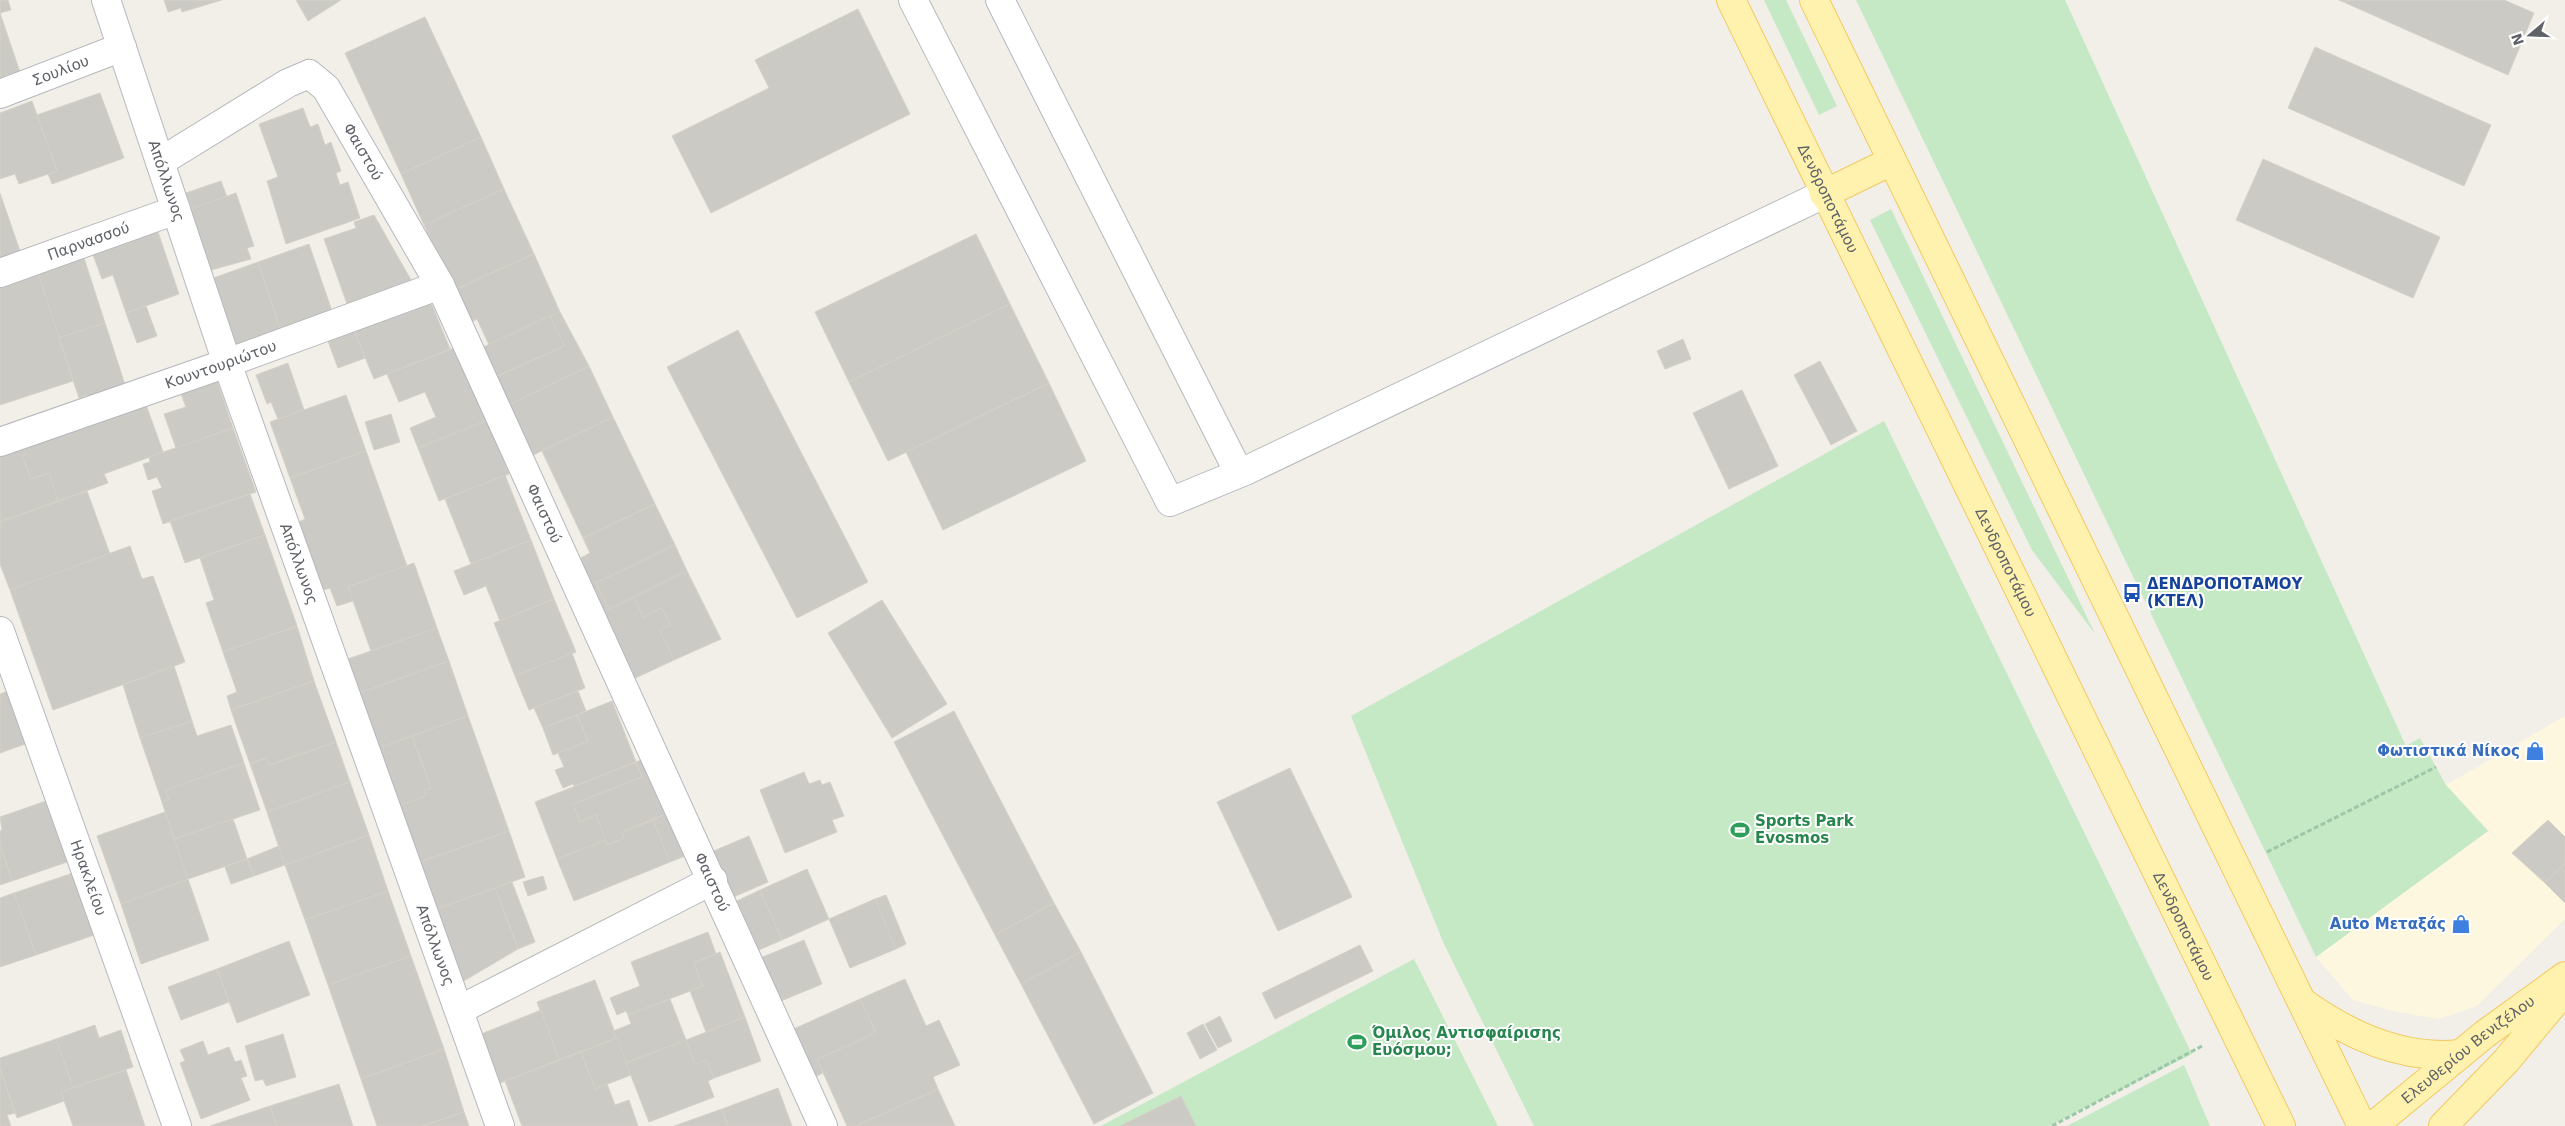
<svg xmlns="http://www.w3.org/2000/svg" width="2565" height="1126" viewBox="0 0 2565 1126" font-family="'DejaVu Sans',sans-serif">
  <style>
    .commercial { fill: #fef7e0 }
    .green { fill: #c5e8c5 }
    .building { fill: #cccac5; stroke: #d6d1c6 }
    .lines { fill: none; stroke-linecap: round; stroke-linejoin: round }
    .minor-casing { stroke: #b5b8bc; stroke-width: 30 }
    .major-casing { stroke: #f2c960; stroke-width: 30 }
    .path { stroke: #9cc7a9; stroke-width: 3; stroke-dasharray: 5 2.5; stroke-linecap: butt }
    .minor { stroke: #fff; stroke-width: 28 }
    .major { stroke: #fff2af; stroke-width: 28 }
    .labels { text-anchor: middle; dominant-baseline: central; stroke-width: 4; stroke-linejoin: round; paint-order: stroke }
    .street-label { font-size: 15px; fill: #5f6368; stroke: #fff }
    .transit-label { font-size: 15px; font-weight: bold; fill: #164399; stroke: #fff; text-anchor: start }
    .shop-label { font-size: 15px; font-weight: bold; fill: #366cbe; stroke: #fff; text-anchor: end }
    .leisure-label { font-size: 15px; font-weight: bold; fill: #27864d; stroke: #fff; text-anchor: start }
  </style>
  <rect width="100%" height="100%" fill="#f1efe8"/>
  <path class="commercial" d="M2565 716V919L2477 1006 2439 1019 2393 1011 2353 1000 2316 957 2488 831 2500 842 2446 785Z"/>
  <g class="green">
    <path d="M1764 0H1786L1837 106 1819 115Z"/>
    <path d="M1856 0H2065L2406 746 2420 738 2446 785 2488 831 2316 957Z"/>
    <path d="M1891 209 2095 634 2032 550 1870 220Z"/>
    <path d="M1884 421 2192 1054 2049 1126H1534L1444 944 1351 716Z"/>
    <path d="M1414 959 1498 1126H1101Z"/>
    <path d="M2184 1065 2210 1126H2067Z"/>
  </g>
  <g class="building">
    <path d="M0 0H8L11 10 0 13Z"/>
    <path d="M164 0H222L182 12 181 8 168 12Z"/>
    <path d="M296 0H341L308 21Z"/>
    <path d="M2339 0H2504L2534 13 2508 75Z"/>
    <path d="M858 9 910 114 711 213 672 136 769 88 755 60Z"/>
    <path d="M0 13 22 78 0 85Z"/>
    <path d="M425 17 481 137 401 174 345 53Z"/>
    <path d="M2315 47 2491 125 2464 186 2288 108Z"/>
    <path d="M100 93 124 158 52 184 48 174 57 171 37 115Z"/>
    <path d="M32 101 57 171 19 184 15 174 0 179V113Z"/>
    <path d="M303 108 310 127 318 124 325 145 331 142 341 171 336 173 340 185 348 182 360 218 286 244 267 181 278 177 259 124Z"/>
    <path d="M481 137 504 189 424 225 401 174Z"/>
    <path d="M2263 159 2440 237 2413 298 2236 220Z"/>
    <path d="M221 181 227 197 192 209 186 193Z"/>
    <path d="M504 189 534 254 454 290 424 225Z"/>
    <path d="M0 193 21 254 0 262Z"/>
    <path d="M236 193 254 246 247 248 251 259 200 273 188 210Z"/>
    <path d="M374 215 411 280 347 304 324 239 356 228 354 222Z"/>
    <path d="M157 229 179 294 126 313 113 275 102 279 92 252Z"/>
    <path d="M976 234 1010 304 849 382 815 312Z"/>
    <path d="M309 244 333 314 281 332 258 262Z"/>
    <path d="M534 254 560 312 489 345 477 319 469 323 454 290Z"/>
    <path d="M83 255 105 323 59 338 37 269Z"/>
    <path d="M258 262 281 332 233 350 208 280Z"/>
    <path d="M37 269 73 381 0 405V281Z"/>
    <path d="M429 298 450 349 374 379 353 328Z"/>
    <path d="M1010 304 1049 383 888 461 849 382Z"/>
    <path d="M146 306 157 336 137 343 126 313Z"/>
    <path d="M560 312 589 366 505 407 493 378 564 346 550 316Z"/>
    <path d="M550 316 564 346 493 378 479 349Z"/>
    <path d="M105 323 126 388 89 400 87 395 79 398 59 338Z"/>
    <path d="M353 328 365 358 338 368 325 333Z"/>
    <path d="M738 330 868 582 797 618 667 367Z"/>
    <path d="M1683 339 1691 359 1665 369 1657 351Z"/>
    <path d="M459 346 488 420 418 448 410 428 436 417 425 392 399 402 387 374Z"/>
    <path d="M1820 361 1857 431 1831 445 1794 375Z"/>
    <path d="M288 363 304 410 278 419 271 402 267 404 256 375Z"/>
    <path d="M589 366 613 417 529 457 505 407Z"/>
    <path d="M216 378 233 428 176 448 164 414 186 407 180 391Z"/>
    <path d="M1049 383 1086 461 943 530 906 452Z"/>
    <path d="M1742 390 1778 466 1729 489 1693 413Z"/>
    <path d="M346 395 366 451 290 478 270 422Z"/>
    <path d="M145 402 163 452 104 474 108 483 58 501 49 473 31 479 22 456 26 454 22 443Z"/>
    <path d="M391 414 400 442 374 450 365 422Z"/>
    <path d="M613 417 655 504 583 538 542 451Z"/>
    <path d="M488 420 509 474 439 501 418 448Z"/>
    <path d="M233 428 256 492 163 524 152 491 162 488 157 477 148 480 143 464 150 462 149 457Z"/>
    <path d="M22 443 26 454 22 456 31 479 49 473 58 501 0 522V451Z"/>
    <path d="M366 451 407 566 348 587 353 601 337 606 330 588 323 590 299 522 305 519 290 478Z"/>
    <path d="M505 475 531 540 471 564 445 499Z"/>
    <path d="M87 491 110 554 10 590 0 564V522Z"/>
    <path d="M250 494 265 535 185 563 170 521Z"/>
    <path d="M655 504 675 545 596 583 609 609 600 613 575 561 590 553 583 538Z"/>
    <path d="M265 535 297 626 223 652 206 603 214 600 200 558Z"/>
    <path d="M531 540 554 599 500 621 486 586 464 595 454 571Z"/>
    <path d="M675 545 687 571 609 609 596 583Z"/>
    <path d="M130 546 142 579 153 576 185 662 53 710 10 590Z"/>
    <path d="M414 563 437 628 371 651 348 587Z"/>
    <path d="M687 571 721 639 674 660 660 630 670 625 662 608 643 617 634 597Z"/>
    <path d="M634 597 643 617 662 608 670 625 660 630 674 660 629 681 600 613Z"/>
    <path d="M554 599 576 652 515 676 494 623Z"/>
    <path d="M882 600 947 704 892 738 828 633Z"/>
    <path d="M297 626 314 681 231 710 227 696 237 692 223 652Z"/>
    <path d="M437 628 449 661 357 694 345 660Z"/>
    <path d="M572 653 585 688 529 710 515 676Z"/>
    <path d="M449 661 468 716 376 749 357 694Z"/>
    <path d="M174 666 192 721 140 738 123 685Z"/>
    <path d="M314 681 336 742 269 765 266 758 250 764 231 710Z"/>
    <path d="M16 688 34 741 0 753V694Z"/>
    <path d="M578 691 586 711 543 728 534 708Z"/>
    <path d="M612 701 636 762 574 786 573 784 563 788 555 770 564 767 558 753 588 741 577 715Z"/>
    <path d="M954 711 1054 903 995 935 894 742Z"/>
    <path d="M577 715 588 741 553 755 543 728Z"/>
    <path d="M468 716 509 831 417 863 397 806 426 796 424 790 431 788 412 736Z"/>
    <path d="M192 721 197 736 231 725 244 763 165 790 169 800 162 802 140 738Z"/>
    <path d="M412 736 431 788 424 790 426 796 397 806 376 749Z"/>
    <path d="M336 742 350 782 267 812 250 764 266 758 269 765Z"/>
    <path d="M646 758 668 813 622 832 624 838 607 845 596 815 580 822 573 804 642 777 636 762Z"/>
    <path d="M636 762 642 777 573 804 580 822 596 815 606 840 557 859 535 802Z"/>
    <path d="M244 763 260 810 174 839 162 802 169 800 165 790Z"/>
    <path d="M1290 768 1352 897 1278 931 1217 802Z"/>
    <path d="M804 772 809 784 820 780 822 785 830 782 844 816 832 820 837 832 785 853 760 790Z"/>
    <path d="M350 782 369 835 285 865 267 812Z"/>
    <path d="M46 801 67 862 12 881 0 845V831L2 830 0 817Z"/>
    <path d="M165 812 188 879 121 904 97 836Z"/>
    <path d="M668 813 685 856 670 862 653 820Z"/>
    <path d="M233 819 247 859 188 879 174 839Z"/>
    <path d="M653 820 670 862 574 901 557 859 606 840 607 845 624 838 622 832Z"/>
    <path d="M2548 820 2565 837V863L2545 883 2512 853Z"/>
    <path d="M509 831 525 877 434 910 417 863Z"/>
    <path d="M369 835 388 891 305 920 285 865Z"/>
    <path d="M749 836 768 882 729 899 709 853Z"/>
    <path d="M0 845 12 881 0 885Z"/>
    <path d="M279 846 285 865 254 876 247 859Z"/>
    <path d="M247 859 254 876 231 884 225 867Z"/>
    <path d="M2565 863V903L2545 883Z"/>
    <path d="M807 869 829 919 782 940 760 890Z"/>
    <path d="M79 871 100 933 36 955 14 893Z"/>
    <path d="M543 876 547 889 528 896 523 882Z"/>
    <path d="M188 879 209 940 141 964 121 904Z"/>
    <path d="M512 882 535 942 518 949 495 888Z"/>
    <path d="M495 888 518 949 462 982 434 910Z"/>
    <path d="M760 890 782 940 759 950 737 901Z"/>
    <path d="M388 891 411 956 328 985 305 920Z"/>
    <path d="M14 893 36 955 0 967V898Z"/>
    <path d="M886 895 906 944 896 949 875 899Z"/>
    <path d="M875 899 896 949 850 968 829 919Z"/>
    <path d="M1054 903 1081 952 1021 984 995 935Z"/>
    <path d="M708 932 716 954 694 963 703 986 628 1015 626 1011 617 1015 610 998 640 986 631 962Z"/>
    <path d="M804 940 822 984 776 1003 758 959Z"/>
    <path d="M289 941 310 995 237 1023 217 969Z"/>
    <path d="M1360 945 1373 971 1275 1019 1262 993Z"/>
    <path d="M720 952 745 1017 706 1032 690 991 703 986 694 963Z"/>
    <path d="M1081 952 1153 1093 1094 1124 1021 984Z"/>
    <path d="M411 956 444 1049 361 1079 328 985Z"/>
    <path d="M217 969 229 1002 181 1020 168 987Z"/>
    <path d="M905 979 926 1026 939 1020 960 1065 933 1077 938 1089 856 1126H847L817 1059 876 1033 860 999Z"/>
    <path d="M595 980 617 1038 559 1060 537 1002Z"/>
    <path d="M670 999 686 1040 626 1063 613 1031 631 1024 628 1015Z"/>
    <path d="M860 999 876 1033 817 1059 823 1073 808 1080 787 1032Z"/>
    <path d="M541 1010 559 1060 500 1083 481 1034Z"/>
    <path d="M1220 1016 1232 1041 1218 1048 1205 1024Z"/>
    <path d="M745 1017 761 1061 714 1078 706 1060 695 1065 686 1040Z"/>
    <path d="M1203 1024 1217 1050 1200 1059 1187 1033Z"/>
    <path d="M95 1025 99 1038 121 1030 133 1067 73 1088 56 1039Z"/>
    <path d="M283 1034 296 1077 266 1086 263 1079 255 1081 245 1046Z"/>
    <path d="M617 1038 631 1075 595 1089 581 1052Z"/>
    <path d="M56 1039 73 1088 61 1092 64 1101 17 1118 0 1068V1058Z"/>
    <path d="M686 1040 695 1065 706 1060 714 1078 708 1081 714 1097 649 1122 626 1063Z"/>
    <path d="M203 1041 208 1055 229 1047 235 1062 241 1060 247 1076 241 1078 250 1100 201 1119 180 1063 185 1061 180 1050Z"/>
    <path d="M444 1049 464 1112 422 1126H377L361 1079Z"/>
    <path d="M581 1052 595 1089 607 1084 615 1105 629 1100 638 1126H522L505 1081Z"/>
    <path d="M0 1068 15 1113 7 1115 11 1126H0Z"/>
    <path d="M126 1070 145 1126H73L61 1092Z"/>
    <path d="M339 1084 353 1126H277L270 1106Z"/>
    <path d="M778 1088 792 1126H728L722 1109Z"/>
    <path d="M938 1089 955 1126H856Z"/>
    <path d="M1181 1096 1196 1126H1120Z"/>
    <path d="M270 1106 277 1126H210Z"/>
    <path d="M722 1109 728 1126H674Z"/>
    <path d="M464 1112 469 1126H422Z"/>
  </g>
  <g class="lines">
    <g class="minor-casing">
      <g id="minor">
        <path id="s1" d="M106 0 227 363 500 1126"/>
        <path d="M913 0 1170 502 1245 471 1824 194"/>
        <path d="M1000 0 1239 473"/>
        <path id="s2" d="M0 94 122 47"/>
        <path id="s3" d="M160 162 288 83 309 74 326 88 440 285 823 1126"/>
        <path id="s4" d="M0 273 176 210"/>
        <path id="s5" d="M0 442 227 363 440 285"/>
        <path id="s6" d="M0 631 177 1126"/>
        <path d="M459 1010 713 880"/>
      </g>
    </g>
    <g class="major-casing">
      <g id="major">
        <path id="s7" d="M1731 0 2281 1126"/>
        <path d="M1814 0 2362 1126"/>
        <path d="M1824 194 1892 161"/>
        <path d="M2305 1004C2349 1035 2404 1060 2460 1054"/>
        <path id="s8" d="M2373 1126 2485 1034 2565 976"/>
        <path d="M2443 1126 2506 1061 2565 990"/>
      </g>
    </g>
    <g class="path">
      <path d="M2267 852 2436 767"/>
      <path d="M2052 1126 2202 1046"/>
    </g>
    <use href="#minor" class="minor"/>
    <use href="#major" class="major"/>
  </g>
  <defs>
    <g id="bus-bare" transform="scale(1.5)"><path d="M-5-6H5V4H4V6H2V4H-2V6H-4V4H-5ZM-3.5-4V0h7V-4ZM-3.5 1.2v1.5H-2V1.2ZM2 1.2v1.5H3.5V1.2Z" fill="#1a4fb4" stroke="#fff" stroke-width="2.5" paint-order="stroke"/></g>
    <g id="shop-bare" transform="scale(1.5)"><path d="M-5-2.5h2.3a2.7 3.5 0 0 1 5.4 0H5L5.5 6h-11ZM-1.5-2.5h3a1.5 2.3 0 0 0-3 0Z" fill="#3f7fe0" stroke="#fff" stroke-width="2.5" paint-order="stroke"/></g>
    <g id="stadium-bare" transform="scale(1.5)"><path d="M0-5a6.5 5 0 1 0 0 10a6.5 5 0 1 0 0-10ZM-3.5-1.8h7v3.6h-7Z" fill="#2e9e5b" stroke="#fff" stroke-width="2.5" paint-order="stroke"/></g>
  </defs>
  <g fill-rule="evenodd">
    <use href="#bus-bare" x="2132" y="593"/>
    <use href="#shop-bare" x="2535" y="751"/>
    <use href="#stadium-bare" x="1740" y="830"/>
    <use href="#shop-bare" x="2461" y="924"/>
    <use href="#stadium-bare" x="1357" y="1042"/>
  </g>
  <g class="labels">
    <g class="street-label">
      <text stroke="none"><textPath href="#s2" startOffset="65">Σουλίου</textPath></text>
      <text stroke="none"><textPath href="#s3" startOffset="269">Φαιστού</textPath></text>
      <text stroke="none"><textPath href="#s1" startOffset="191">Απόλλωνος</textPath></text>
      <text stroke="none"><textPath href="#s7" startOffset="221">Δενδροποτάμου</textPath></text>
      <text stroke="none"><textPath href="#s4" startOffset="94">Παρνασσού</textPath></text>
      <text stroke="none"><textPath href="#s5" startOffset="234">Κουντουριώτου</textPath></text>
      <text stroke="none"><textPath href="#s3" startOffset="674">Φαιστού</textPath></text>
      <text stroke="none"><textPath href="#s7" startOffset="626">Δενδροποτάμου</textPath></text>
      <text stroke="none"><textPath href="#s1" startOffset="596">Απόλλωνος</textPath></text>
      <text stroke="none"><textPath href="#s6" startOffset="262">Ηρακλείου</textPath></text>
      <text stroke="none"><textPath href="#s3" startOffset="1079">Φαιστού</textPath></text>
      <text stroke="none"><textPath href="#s7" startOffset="1031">Δενδροποτάμου</textPath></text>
      <text stroke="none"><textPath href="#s1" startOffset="1001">Απόλλωνος</textPath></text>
      <text stroke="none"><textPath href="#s8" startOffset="122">Ελευθερίου Βενιζέλου</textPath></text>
    </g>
    <g class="transit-label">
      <text x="2147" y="584">ΔΕΝΔΡΟΠΟΤΑΜΟΥ<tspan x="2147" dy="17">(ΚΤΕΛ)</tspan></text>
    </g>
    <g class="shop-label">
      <text x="2520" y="751">Φωτιστικά Νίκος</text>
      <text x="2446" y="924">Auto Μεταξάς</text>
    </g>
    <g class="leisure-label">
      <text x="1755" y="821">Sports Park<tspan x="1755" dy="17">Evosmos</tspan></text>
      <text x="1372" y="1033">Όμιλος Αντισφαίρισης<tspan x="1372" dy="17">Ευόσμου;</tspan></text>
    </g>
  </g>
  <g transform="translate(2530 35) rotate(251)" stroke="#ffffff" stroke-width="4" paint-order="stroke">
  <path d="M0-4L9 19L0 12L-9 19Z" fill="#5f6368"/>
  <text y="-8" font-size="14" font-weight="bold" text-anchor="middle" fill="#5f6368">N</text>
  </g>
</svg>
